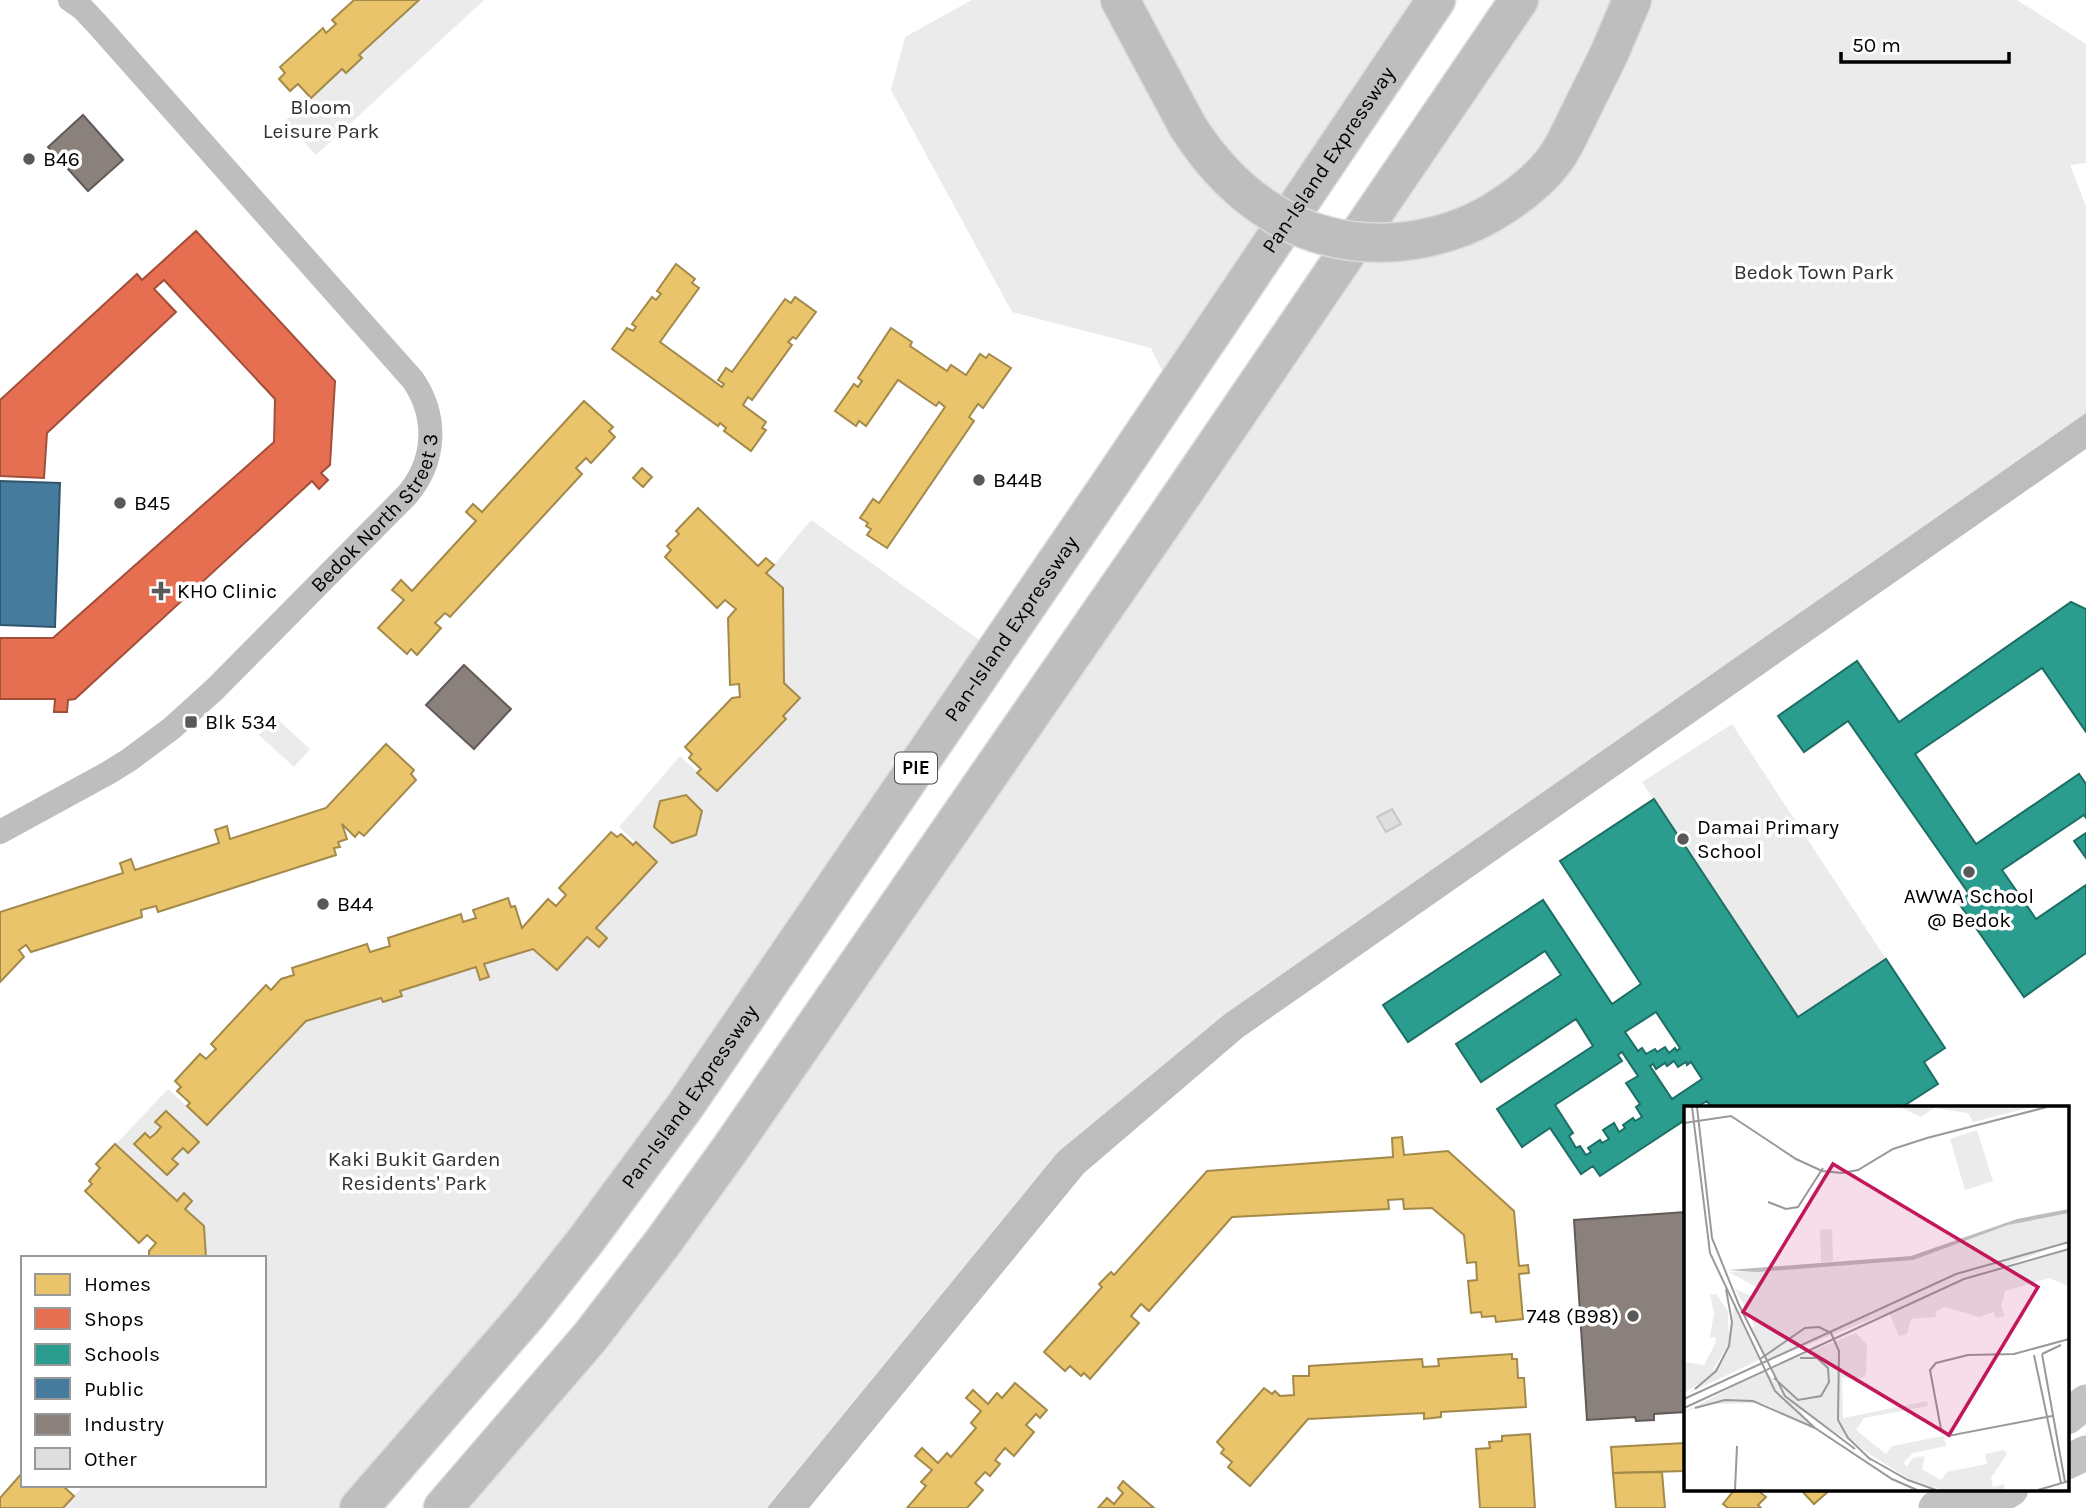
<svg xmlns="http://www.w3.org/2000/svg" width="2086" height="1508" viewBox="0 0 2086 1508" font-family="Karla,sans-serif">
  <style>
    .green { fill: #ebebeb }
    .water { fill: #bdbdbd }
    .homes { fill: #e9c46a; stroke: #a3894a; stroke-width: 2 }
    .shops { fill: #e76f51; stroke: #a24e39; stroke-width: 2 }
    .schools { fill: #2a9d8f; stroke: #1d6e64; stroke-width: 2; fill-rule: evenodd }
    .public { fill: #457b9d; stroke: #30566e; stroke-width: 2 }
    .industry { fill: #8a817c; stroke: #615a57; stroke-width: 2 }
    .building { fill: #dedede; stroke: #c6c6c6; stroke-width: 2 }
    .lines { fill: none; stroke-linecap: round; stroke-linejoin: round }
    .highway-casing { stroke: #dbdbdb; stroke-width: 41 }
    .street { stroke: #bebebe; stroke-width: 24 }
    .secondary { stroke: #c2c2c2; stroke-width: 35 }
    .highway { stroke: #bebebe; stroke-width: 38 }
    .highway-bridge-casing { stroke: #dbdbdb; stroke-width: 41; stroke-linecap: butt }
    .highway-bridge { stroke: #bebebe; stroke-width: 38 }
    .poi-dot { fill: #595959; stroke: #fff; stroke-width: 2.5 }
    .labels { text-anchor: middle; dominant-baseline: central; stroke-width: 7; stroke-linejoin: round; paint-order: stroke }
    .shield { fill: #fff; stroke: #4c4c4c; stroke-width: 2 }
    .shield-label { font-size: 19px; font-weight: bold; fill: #000 }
    .park-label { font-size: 21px; fill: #313131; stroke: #fff }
    .poi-label { font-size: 21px; fill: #000; stroke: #fff; text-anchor: start }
    .street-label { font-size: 21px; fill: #000; stroke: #fff }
    .inset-road { fill: none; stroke: #999; stroke-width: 2 }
    .view { fill: #c2185b; fill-opacity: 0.15; stroke: #c2185b; stroke-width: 3.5 }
    .inset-edge { fill: none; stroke: #000; stroke-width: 3.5 }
  </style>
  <rect width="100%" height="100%" fill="#fff"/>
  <g class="green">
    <path d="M420 0H484L316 155 285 121 342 69 362 58 359 55Z"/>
    <path d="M972 0H1436L1172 391 1151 348 1012 312 891 90 905 37Z"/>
    <path d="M1519 0H1632L1520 194 1358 237Z"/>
    <path d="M1642 0H2017L2086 44V163L2070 165 2086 206V413L1225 1014 1058 1152 767 1508H461L1363 250 1502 217Z"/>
    <path d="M811 520 992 649 676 1103 350 1508H63L84 1485H264V1258H206L204 1226 185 1209 192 1201 185 1193 177 1201 116 1144 168 1089 208 1125 306 1021 381 998 383 1002 401 996V991L476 968 480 980 488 978 485 964 533 949 557 970 587 937 599 947 607 938 597 929 657 862 619 827 680 756 718 791 786 720 783 716 800 698 784 683 783 588 767 573Z"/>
    <path d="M275 717 310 749 294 767 259 735Z"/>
    <path d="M1732 724 1886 959 1798 1017 1642 782Z"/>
  </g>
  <path class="water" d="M2086 413V449L1243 1037 1084 1173 809 1508H767L1058 1152 1225 1014Z"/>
  <g class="homes">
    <path d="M354 0H419L359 55 362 58 346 73 342 69 311 98 298 84 290 91 279 79 285 73 280 67 323 28 326 33 336 24 332 20Z"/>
    <path d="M676 264 695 279 692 283 699 288 660 342 722 387 724 384 718 380 726 368 732 372 785 299 791 303 795 297 816 312 796 339 793 337 788 342 792 345 752 400 748 397 743 405 766 422 762 428 766 430 751 451 724 431 726 428 720 423 718 426 612 349 627 328 633 331 636 327 632 324 652 297 656 300 661 294 657 291Z"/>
    <path d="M891 328 912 342 910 346 947 371 951 365 966 375 980 354 986 358 989 354 1011 368 983 408 978 404 969 417 974 421 887 548 867 535 871 529 866 526 868 523 860 518 873 499 879 503 945 407 939 402 936 406 898 380 866 426 859 421 856 426 835 411 854 384 858 387 862 381 858 378Z"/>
    <path d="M584 401 613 427 609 431 615 437 591 463 586 458 576 468 582 474 450 617 445 613 435 623 441 628 417 655 411 649 407 654 378 628 404 600 392 590 401 580 412 591 476 521 466 512 473 504 482 512Z"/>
    <path d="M642 468 652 477 643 487 633 478Z"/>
    <path d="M698 508 758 566 766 558 774 565 766 573 783 588 784 683 800 698 783 716 786 719 717 791 697 773 701 769 689 758 692 754 685 747 732 698 740 697 739 684 730 685 728 618 736 609 725 600 717 608 665 557 671 550 667 546 679 534 676 531Z"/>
    <path d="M386 744 414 770 411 774 416 780 364 836 359 832 355 837 342 824 347 839 338 842 340 847 334 848 336 855 158 912 156 906 141 910 142 917 31 952 26 945 19 950 24 957 0 982V912L123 873 120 863 131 859 135 870 219 843 215 830 227 826 230 839 326 808Z"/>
    <path d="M686 795 702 811 696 835 672 843 654 827 660 801Z"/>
    <path d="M611 832 617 837 621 834 633 845 636 842 657 862 596 928 607 938 599 947 587 937 557 970 533 949 484 964 489 977 480 980 476 967 400 991 402 996 383 1002 381 998 306 1021 207 1125 187 1106 190 1103 177 1091 181 1087 175 1081 200 1054 206 1059 216 1049 211 1044 266 985 271 990 281 979 294 975 292 968 367 944 370 952 390 946 388 938 461 914 463 922 476 918 473 910 508 898 511 907 515 906 522 928 548 899 556 906 566 895 559 888Z"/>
    <path d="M166 1111 199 1142 188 1153 183 1148 172 1159 178 1164 167 1175 134 1144 145 1133 150 1138 156 1133 161 1127 155 1122Z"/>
    <path d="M1402 1137 1404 1155 1448 1151 1514 1211 1519 1266 1528 1265 1529 1273 1519 1274 1523 1319 1496 1322 1495 1316 1482 1317 1481 1312 1471 1313 1468 1281 1477 1280 1476 1262 1467 1263 1464 1235 1432 1208 1404 1209 1403 1199 1388 1200 1389 1209 1232 1217 1149 1311 1141 1304 1131 1316 1139 1323 1090 1379 1084 1373 1081 1376 1070 1366 1065 1371 1044 1352 1102 1287 1099 1284 1111 1272 1114 1275 1207 1171 1393 1157 1392 1138Z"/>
    <path d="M115 1144 177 1201 184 1193 192 1201 185 1209 204 1226 206 1258H149V1251L156 1243 147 1235 139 1243 85 1191 92 1184 89 1181 100 1168 96 1164Z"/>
    <path d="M1512 1354V1359H1517L1518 1378H1524L1526 1407 1441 1412V1417L1424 1419V1413L1308 1419 1250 1486 1228 1467 1232 1462 1221 1453 1224 1449 1217 1442 1264 1388 1272 1394 1275 1391 1280 1396 1294 1395 1293 1376H1309V1366L1422 1359 1423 1367 1439 1366 1438 1359Z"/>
    <path d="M1015 1383 1047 1410 1040 1418 1036 1414 1026 1425 1034 1432 1014 1456 1005 1448 995 1460 1000 1464 990 1476 985 1472 975 1483 983 1490 967 1508H907L926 1486 921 1482 932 1470 915 1456 922 1448 938 1463 947 1453 951 1457 976 1428 971 1423 981 1411 966 1398 973 1390 988 1404 997 1393 1002 1398Z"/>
    <path d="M1530 1434 1535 1508H1480L1476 1449 1490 1448 1489 1442 1502 1441V1436Z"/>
    <path d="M1685 1443V1471L1613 1473 1611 1447Z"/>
    <path d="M23 1472V1485H62L74 1496 63 1508H0V1498Z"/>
    <path d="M1662 1472 1665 1508H1616L1613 1473Z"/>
    <path d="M1123 1481 1154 1508H1098L1107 1498 1114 1504 1123 1493 1118 1488Z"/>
    <path d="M1735 1489H1751L1754 1491 1756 1489 1766 1497 1758 1505 1761 1508H1728L1723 1504Z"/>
    <path d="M1800 1489H1831L1814 1504Z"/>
  </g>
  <path class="shops" d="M196 231 335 381 330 465 321 473 328 480 319 489 312 481 75 699 68 700 67 712H54L55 699H0V638H53L274 442 275 399 164 280 154 289 176 312 47 433 44 478 0 476V400L137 274 142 280Z"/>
  <g class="schools">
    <path d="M2071 602 2086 609V732L2042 668 1915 754 1976 844 2079 774 2086 784V818L2084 815 2002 870 2036 919 2086 885V953L2024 997 1958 902 1969 894 1848 721 1804 752 1778 716 1857 661 1899 722Z"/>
    <path d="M1654 799 1798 1017 1886 959 1945 1048 1924 1062 1938 1084 1902 1107H1711L1707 1101 1697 1107H1685V1115L1683 1117 1685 1120 1600 1176 1593 1166 1581 1174 1550 1128 1522 1147 1497 1109 1593 1046 1576 1019 1481 1082 1456 1044 1561 975 1545 951 1408 1042 1383 1005 1543 900 1612 1004 1641 984 1560 861ZM1656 1012 1680 1048 1677 1051 1675 1048 1669 1053 1665 1047 1657 1052 1655 1049 1646 1054 1642 1048 1638 1051 1625 1032ZM1622 1052 1638 1076 1626 1083 1640 1104 1636 1107 1642 1117 1635 1121 1633 1118 1623 1125 1625 1128 1619 1132 1614 1123 1603 1130 1609 1139 1602 1143 1600 1140 1588 1148 1591 1152 1586 1155 1580 1146 1576 1148 1569 1136 1573 1133 1555 1105 1622 1061 1618 1055ZM1674 1061 1678 1067 1686 1062 1687 1065 1691 1062 1702 1079 1672 1099 1650 1066 1653 1064 1656 1069 1665 1063 1667 1066Z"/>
    <path d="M2086 833V858L2074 841Z"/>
  </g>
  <path class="public" d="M0 481 60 483 55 627 0 625Z"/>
  <g class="industry">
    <path d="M83 115 123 160 88 191 48 147Z"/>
    <path d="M464 665 511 709 474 749 426 705Z"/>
    <path d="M1685 1212V1412L1654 1414V1420L1636 1421 1635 1417 1587 1420 1574 1220Z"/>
  </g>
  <path class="building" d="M1392 809 1401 824 1386 832 1377 817Z"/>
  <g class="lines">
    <g class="highway-casing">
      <g id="highway">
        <path d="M1120 0 1188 127"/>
        <path d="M1565 143 1609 54 1632 0"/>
        <path id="s2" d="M359 1508 529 1312 586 1240 685 1106 1114 478 1436 0"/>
        <path d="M443 1508 591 1336 664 1241 731 1148 1169 514 1519 0"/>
      </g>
    </g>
    <path class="street" id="s1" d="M0 832 108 773 129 760 172 728 215 689 407 495C436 461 438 417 413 380L98 25 83 9 70 0"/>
    <g class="secondary">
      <path d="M2067 1417 2086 1402"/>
      <path d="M2067 1462 2086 1453"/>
      <path d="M1936 1508 1963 1489"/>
      <path d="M1981 1508 2011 1489"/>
    </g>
    <use href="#highway" class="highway"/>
    <g class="highway-bridge-casing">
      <path id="highway-bridge" d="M1188 127C1236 202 1306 249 1397 242 1431 239 1463 230 1493 212 1521 195 1550 173 1565 143"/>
    </g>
    <use href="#highway-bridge" class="highway-bridge"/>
  </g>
  <g class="poi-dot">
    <circle cx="29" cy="159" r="7"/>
    <circle cx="979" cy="480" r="7"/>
    <circle cx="120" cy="503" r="7"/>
    <path d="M157.5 580.5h7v7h7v7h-7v7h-7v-7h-7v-7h7z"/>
    <rect x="184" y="715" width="14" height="14" rx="3.5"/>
    <circle cx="1683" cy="839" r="7"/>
    <circle cx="1969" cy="872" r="7"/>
    <circle cx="323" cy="904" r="7"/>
    <circle cx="1633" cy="1316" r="7"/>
  </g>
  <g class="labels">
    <rect class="shield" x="895" y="752.5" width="42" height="31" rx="5"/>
    <g class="shield-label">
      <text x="916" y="768">PIE</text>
    </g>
    <g class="park-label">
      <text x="321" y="107">Bloom<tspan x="321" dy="24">Leisure Park</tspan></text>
      <text x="1814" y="272">Bedok Town Park</text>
      <text x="414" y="1159">Kaki Bukit Garden<tspan x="414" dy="24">Residents' Park</tspan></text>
    </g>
    <g class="poi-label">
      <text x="43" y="159">B46</text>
      <text x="993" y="480">B44B</text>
      <text x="134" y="503">B45</text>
      <text x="177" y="591">KHO Clinic</text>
      <text x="205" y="722">Blk 534</text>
      <text x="1697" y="827">Damai Primary<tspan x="1697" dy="24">School</tspan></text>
      <text x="1969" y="896" text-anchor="middle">AWWA School<tspan x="1969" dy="24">@ Bedok</tspan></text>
      <text x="337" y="904">B44</text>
      <text x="1619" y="1316" text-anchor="end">748 (B98)</text>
    </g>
    <g class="street-label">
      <text stroke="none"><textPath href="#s2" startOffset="1662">Pan-Island Expressway</textPath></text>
      <text stroke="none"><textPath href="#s1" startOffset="500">Bedok North Street 3</textPath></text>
      <text stroke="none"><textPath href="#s2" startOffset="1096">Pan-Island Expressway</textPath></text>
      <text stroke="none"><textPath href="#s2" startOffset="528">Pan-Island Expressway</textPath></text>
    </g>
  </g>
  <g transform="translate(1684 1106)">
    <rect width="385" height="385" fill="#fff"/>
    <path d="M216 1H348L289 16 284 7 250 2 237 11ZM293 24 309 75 281 84 266 33ZM385 107V135L82 255 67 222 71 220 51 183 70 191 72 181 45 166 228 154 324 119ZM148 123 149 155 137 156 136 124ZM385 144V180L365 172 321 185 317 200 321 210 312 212 310 206 295 211 261 201 251 206 253 211 227 213 223 228 215 230 205 207 281 173ZM32 188 44 205 45 237 24 272 0 287V256L20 259 31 238 32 232 26 231 30 207 26 189ZM50 200 75 254 5 287 39 255ZM172 227 183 239 182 268 178 272H158L159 312 243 295 244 300 180 312 172 324 202 348 208 340 260 330 262 340 229 347 219 357 223 360 229 352 241 350 238 363 257 374 263 366 303 358 301 348 320 344 323 348 307 372 309 381 320 378 321 384H258L225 373 110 300 86 262ZM81 264 131 322 78 297 24 298 0 306Z" fill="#ebebeb"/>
    <path d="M385 103V107L324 119 229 154 74 166 44 164 227 150 333 113Z" fill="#bdbdbd"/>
    <path class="inset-road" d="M8 1 26 147 91 285 131 322 208 373 233 384M13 1 28 132 55 199 101 290 171 343M0 17 47 10 112 53 138 65 158 67 174 64 209 43 243 32 363 1M84 96 102 103 114 101 139 62M358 248 381 376M358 248 377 239M350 249 377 377M76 253 121 222 135 221 147 227 155 245 154 314 164 332 187 354M90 272 114 294 137 290 145 276 144 262 133 252H116M11 283 32 265 45 240 48 216 42 183M0 293 272 168 385 136M0 302 280 173 385 143M11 302 41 294 69 295 131 322M368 310 264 330 257 323 246 264 252 257 284 249 330 248 385 233M183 351 224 374 252 384M51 384 53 340M354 384 385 375"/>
    <path class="view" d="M149 58 354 181 265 329 59 206Z"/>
    <rect width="385" height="385" class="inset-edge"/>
  </g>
  <rect x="21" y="1256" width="245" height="231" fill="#ffffff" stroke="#999999" stroke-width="2"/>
  <rect x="35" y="1274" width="35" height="21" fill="#e9c46a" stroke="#999999" stroke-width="2"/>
  <text x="84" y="1291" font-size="21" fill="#000000">Homes</text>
  <rect x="35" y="1308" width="35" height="21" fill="#e76f51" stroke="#999999" stroke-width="2"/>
  <text x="84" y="1326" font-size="21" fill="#000000">Shops</text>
  <rect x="35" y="1344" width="35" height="21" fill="#2a9d8f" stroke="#999999" stroke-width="2"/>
  <text x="84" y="1361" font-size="21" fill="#000000">Schools</text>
  <rect x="35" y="1378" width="35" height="21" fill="#457b9d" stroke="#999999" stroke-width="2"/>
  <text x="84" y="1396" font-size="21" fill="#000000">Public</text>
  <rect x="35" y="1414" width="35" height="21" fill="#8a817c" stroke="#999999" stroke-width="2"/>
  <text x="84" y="1431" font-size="21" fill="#000000">Industry</text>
  <rect x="35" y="1448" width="35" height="21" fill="#dedede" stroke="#999999" stroke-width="2"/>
  <text x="84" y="1466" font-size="21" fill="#000000">Other</text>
  <path d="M1841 52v10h168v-10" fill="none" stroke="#000000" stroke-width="3.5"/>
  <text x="1852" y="52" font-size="21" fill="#000000" stroke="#ffffff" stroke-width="5" paint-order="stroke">50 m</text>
</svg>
